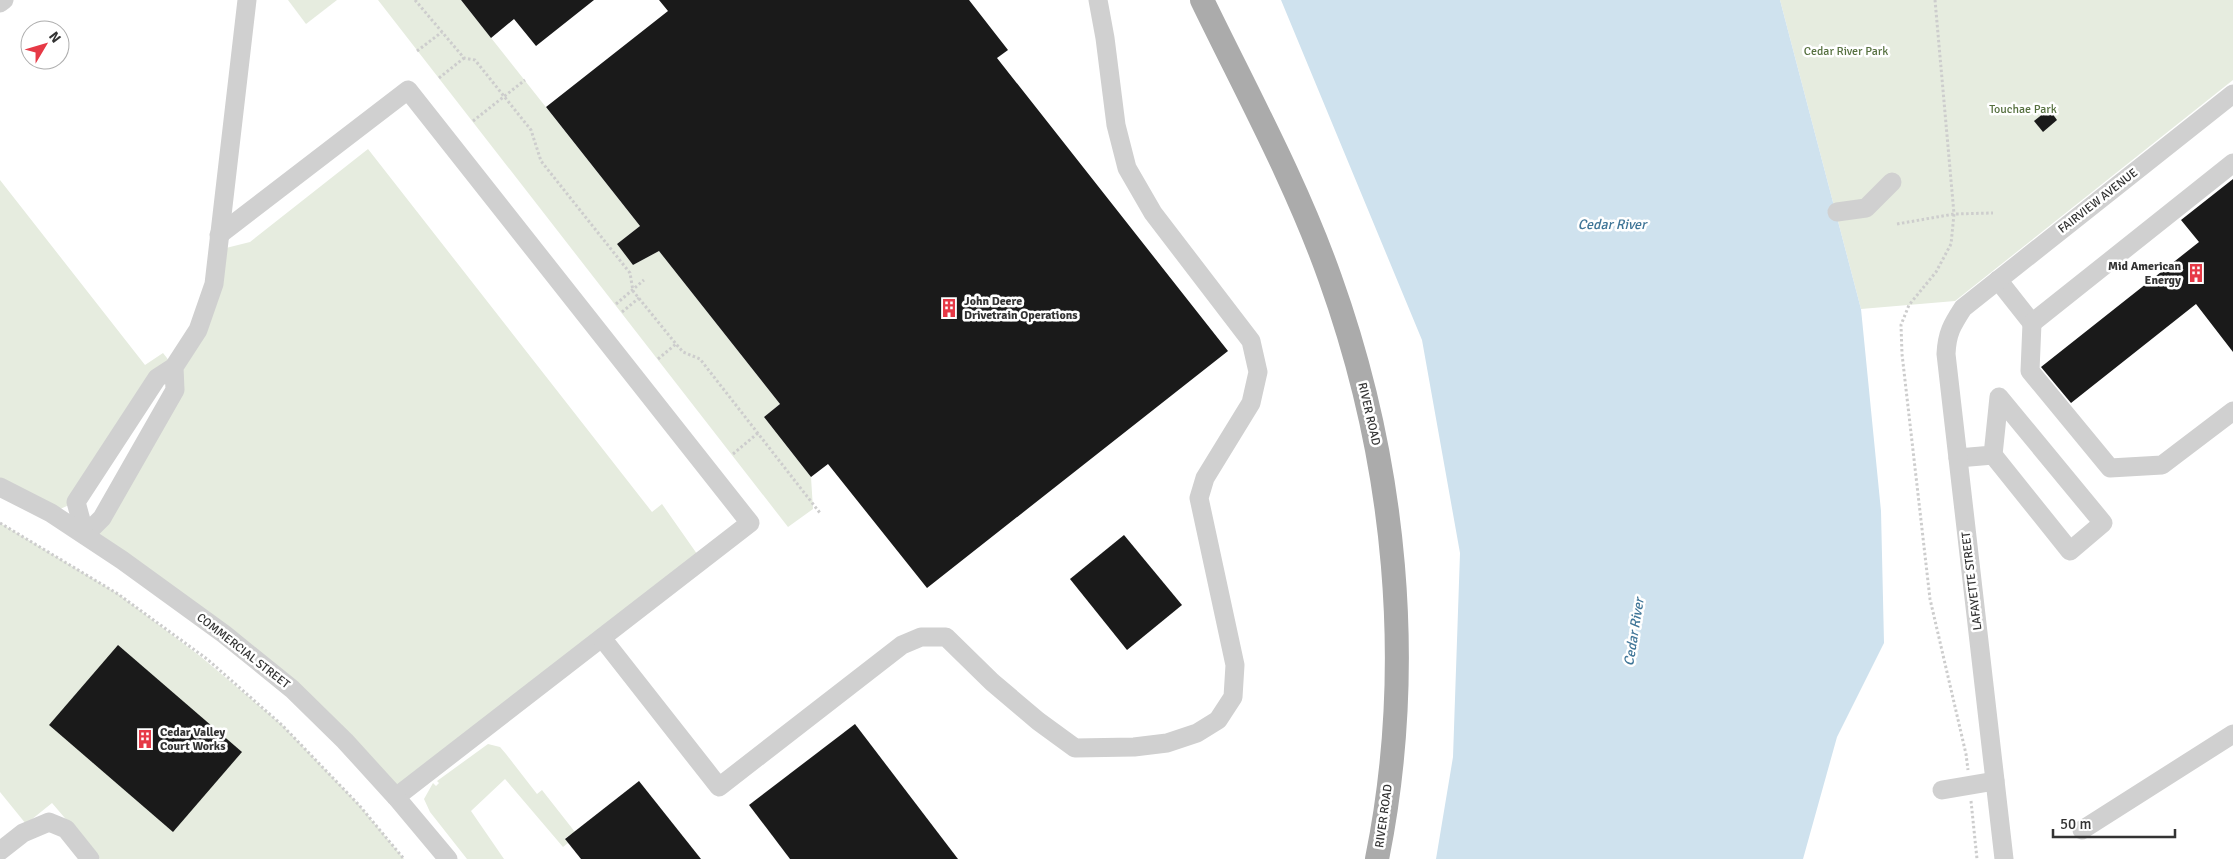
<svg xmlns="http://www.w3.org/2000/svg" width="2233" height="859" viewBox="0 0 2233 859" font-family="Signika,sans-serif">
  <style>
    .green { fill: #e6ecdf }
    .water { fill: #cfe2ee }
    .building { fill: #1a1a1a }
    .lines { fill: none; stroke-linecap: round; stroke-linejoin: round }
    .path { stroke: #cdcdcd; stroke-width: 3; stroke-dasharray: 2.5 2.5; stroke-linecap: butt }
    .minor { stroke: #d0d0d0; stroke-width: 19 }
    .major { stroke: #ababab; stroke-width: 24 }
    .labels { text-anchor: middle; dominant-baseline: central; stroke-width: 5; stroke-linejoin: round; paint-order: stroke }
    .park-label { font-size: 12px; fill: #56703f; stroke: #fff }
    .street-label { font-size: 12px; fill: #333; stroke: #fff }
    .poi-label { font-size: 12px; font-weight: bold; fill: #333; stroke: #fff; text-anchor: start }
    .water-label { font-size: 14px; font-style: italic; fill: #3f7597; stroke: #fff }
  </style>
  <rect width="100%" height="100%" fill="#fff"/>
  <g class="green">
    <path d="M288 0H337L306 24Z"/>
    <path d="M378 0H461L640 226 617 244 633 265 659 251 780 404 764 417 811 477 813 509 788 527Z"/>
    <path d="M1780 0H2233V80L1955 301 1861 309Z"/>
    <path d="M368 149 652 512 662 504 702 561 396 797 345 741 85 535 175 390 174 368 76 502 51 513 0 487V180L145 365 163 353 174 367 198 330 218 250 250 242Z"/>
    <path d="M0 523 118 594 200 656 282 725 359 805 404 859H100L52 803 26 824 0 792Z"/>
    <path d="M488 744 500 747 506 754 537 794 542 790 575 832 565 838 568 843 563 847 505 779 471 811 504 859H467L430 812 424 799 433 783 436 786 439 783 437 781Z"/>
  </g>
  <path class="water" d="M1281 0H1780L1861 309 1881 511 1884 643 1837 737 1803 859H1436L1453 757 1460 553 1422 340Z"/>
  <g class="building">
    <path d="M461 0H594L536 46 514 19 491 38Z"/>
    <path d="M659 0H969L1008 50 997 58 1228 351 927 588 828 464 811 477 764 417 780 404 659 251 633 265 617 244 640 226 546 107 668 11Z"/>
    <path d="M2049 109 2057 120 2043 132 2034 121Z"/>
    <path d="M2233 179V352L2196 304 2071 403 2041 367 2199 242 2181 220Z"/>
    <path d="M1124 535 1182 605 1127 650 1070 579Z"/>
    <path d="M118 645 242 752 173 832 49 725Z"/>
    <path d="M855 724 958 859H790L749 805Z"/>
    <path d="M639 781 701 859H581L565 839Z"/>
  </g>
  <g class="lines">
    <g class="path">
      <path d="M415 0 464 58 475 60 531 130 541 161 630 273 633 291 676 344 683 352 700 359 820 513"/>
      <path d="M1935 0 1954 214 1951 244 1936 272 1909 305 1901 325 1902 354 1930 599 1966 754 1968 770"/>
      <path d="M417 51 442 32"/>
      <path d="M439 78 464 58"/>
      <path d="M473 121 525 80"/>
      <path d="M1897 224 1954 214 1993 213"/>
      <path d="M616 304 644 280"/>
      <path d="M622 312 639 298"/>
      <path d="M658 359 676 344"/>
      <path d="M733 454 758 433"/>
      <path d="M0 523 118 594 207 659 282 725 359 805 404 859"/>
      <path d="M1971 801 1977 859"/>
    </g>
    <g class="minor">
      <path d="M0 3 4 0"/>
      <path d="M1837 212 1866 208 1892 182"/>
      <path d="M219 235 408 90 750 523 396 797"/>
      <path d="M1998 280 2032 323 2233 163"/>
      <path d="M2032 323 2030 371 2110 468 2162 465 2233 411"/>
      <path d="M174 367 175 390 102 518 85 535 76 502 157 378 174 367 198 330 214 284 247 0"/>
      <path d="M1958 458 1993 455 2070 551 2103 523 1999 397 1993 455"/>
      <path d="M0 487 51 513 122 560 224 634 292 689 345 741 396 797 448 859"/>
      <path d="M602 638 719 787 902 645 921 637H946L992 682 1038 721 1075 748 1134 747 1167 743 1197 733 1218 720 1233 697 1235 665 1199 498 1205 478 1251 403 1258 372 1251 341 1153 213 1127 168 1116 125 1105 38 1098 0"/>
      <path d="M1942 790 1995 781"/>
      <path d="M2082 830 2233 734"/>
      <path d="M0 851 23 833 49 822 66 829 90 859"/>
      <path d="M2004 859 1946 354C1947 333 1952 325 1963 308L2233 94"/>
    </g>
    <path class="major" d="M1202 0C1246 91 1296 182 1330 278 1396 462 1416 666 1377 859"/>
  </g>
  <defs>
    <g id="building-bare" transform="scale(1.5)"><path d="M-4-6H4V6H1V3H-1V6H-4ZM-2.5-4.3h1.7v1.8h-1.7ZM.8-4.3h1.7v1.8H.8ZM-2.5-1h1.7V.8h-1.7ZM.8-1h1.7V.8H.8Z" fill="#e63946" stroke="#fff" stroke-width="2.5" paint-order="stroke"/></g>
  </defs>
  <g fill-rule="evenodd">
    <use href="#building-bare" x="2196" y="273"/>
    <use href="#building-bare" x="949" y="308"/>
    <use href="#building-bare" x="145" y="739"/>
  </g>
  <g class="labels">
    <g class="park-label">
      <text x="1846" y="51">Cedar River Park</text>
      <text x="2023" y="109">Touchae Park</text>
    </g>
    <g class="street-label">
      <text transform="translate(2098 201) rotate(-38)">FAIRVIEW AVENUE</text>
      <text transform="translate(1369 414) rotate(77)">RIVER ROAD</text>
      <text transform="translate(1972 581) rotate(-97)">LAFAYETTE STREET</text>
      <text transform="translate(243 651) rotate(38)">COMMERCIAL STREET</text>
      <text transform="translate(1384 816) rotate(-82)">RIVER ROAD</text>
    </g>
    <g class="poi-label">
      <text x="2181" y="266" text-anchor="end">Mid American<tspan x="2181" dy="14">Energy</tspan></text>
      <text x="964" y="301">John Deere<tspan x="964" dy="14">Drivetrain Operations</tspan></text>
      <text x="160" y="732">Cedar Valley<tspan x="160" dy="14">Court Works</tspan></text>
    </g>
    <g class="water-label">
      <text x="1612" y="224">Cedar River</text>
      <text transform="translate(1634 632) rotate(-81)">Cedar River</text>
    </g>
  </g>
  <g transform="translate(45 45) rotate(52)"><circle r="24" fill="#ffffff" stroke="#adadad"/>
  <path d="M0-4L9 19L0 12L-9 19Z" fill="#e63946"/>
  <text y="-8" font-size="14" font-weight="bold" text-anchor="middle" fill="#333333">N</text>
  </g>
  <path d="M2053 829v8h122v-8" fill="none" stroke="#333333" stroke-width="2.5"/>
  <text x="2060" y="829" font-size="15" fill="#333333" stroke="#ffffff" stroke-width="4" paint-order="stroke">50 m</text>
</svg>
